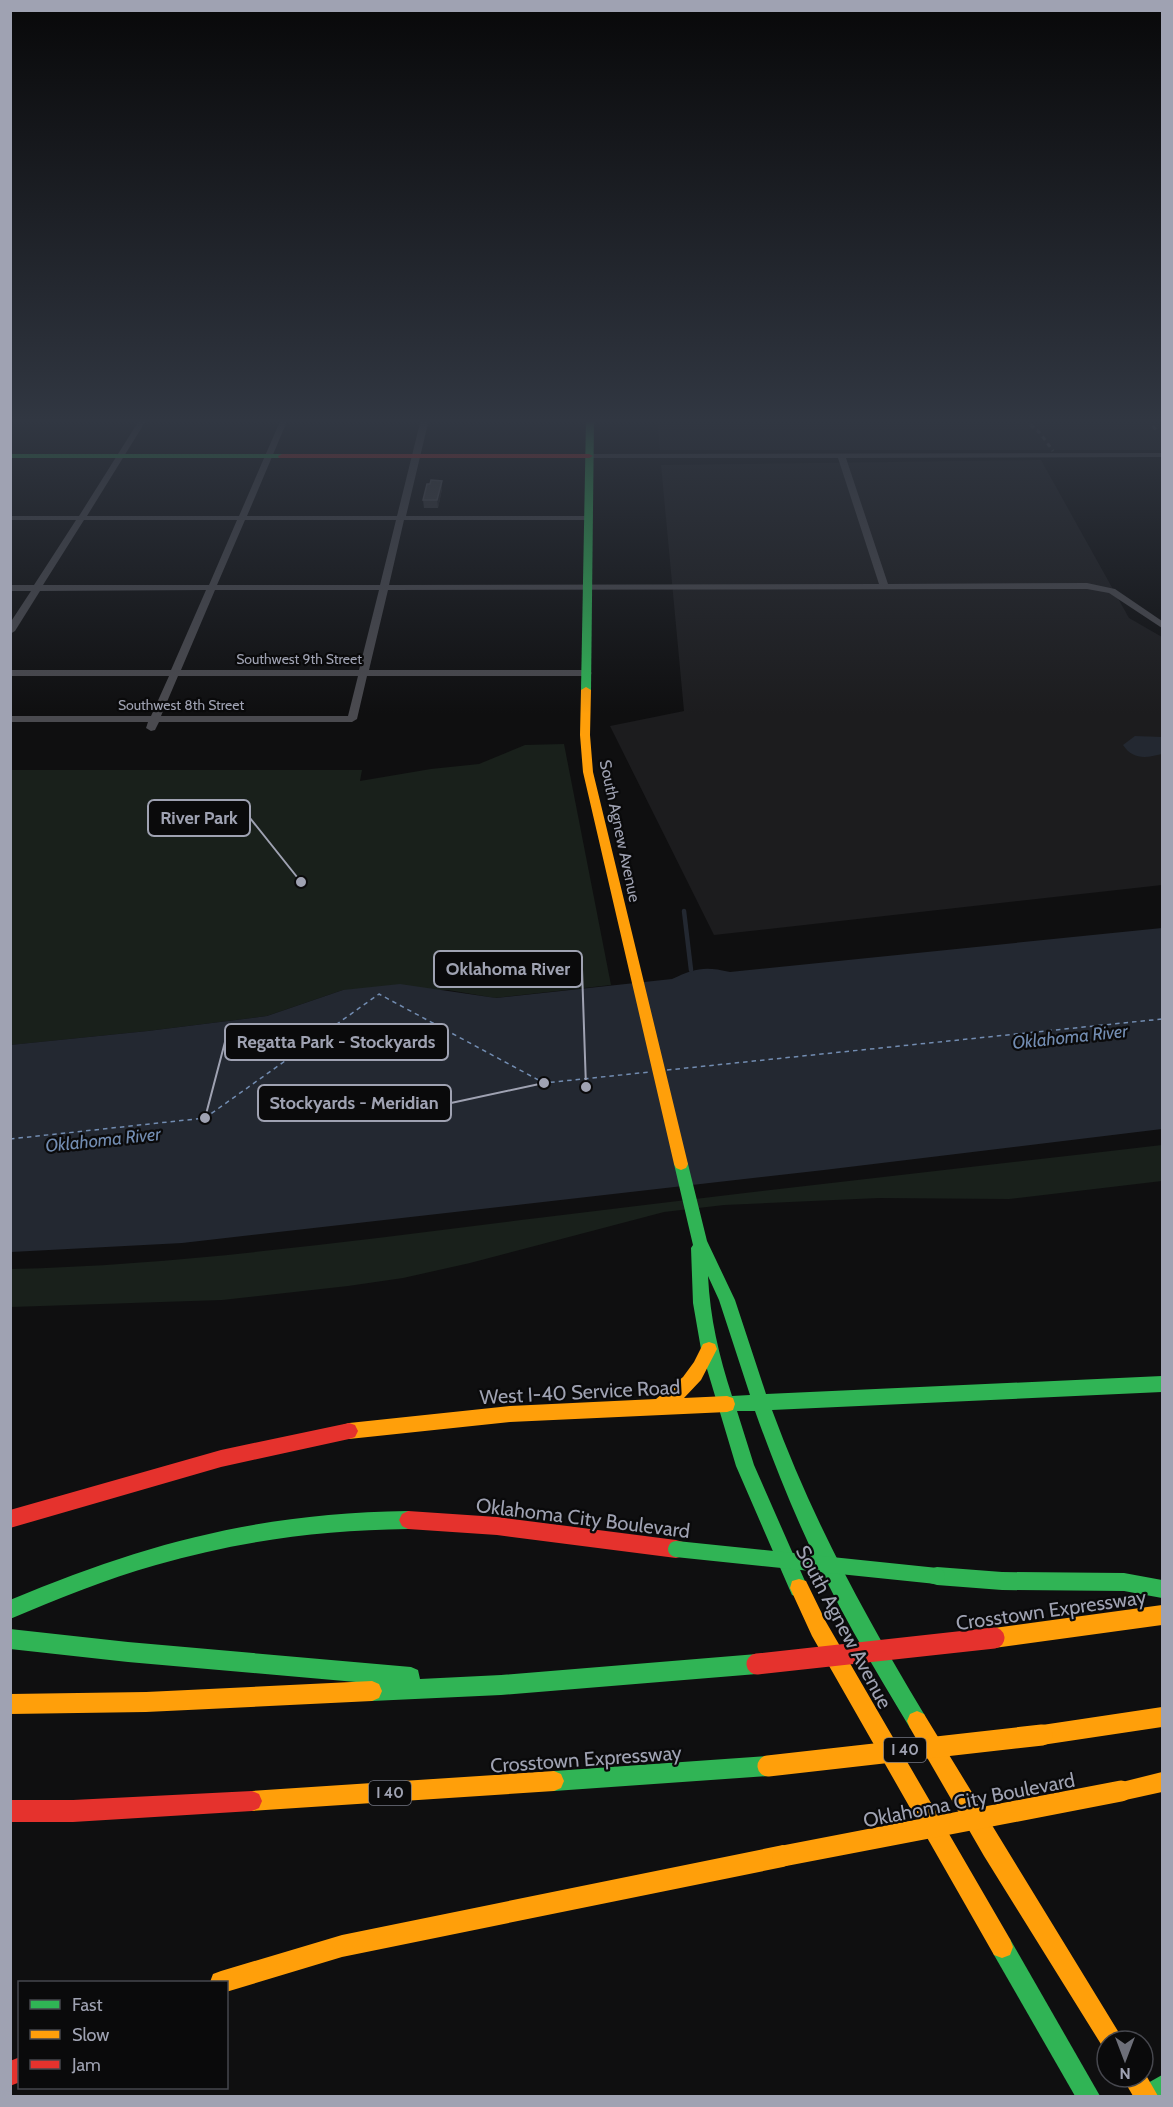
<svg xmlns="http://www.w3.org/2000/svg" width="1173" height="2107" viewBox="0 0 1173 2107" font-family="Cabin,sans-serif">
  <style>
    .built { fill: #1c1c1e }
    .green { fill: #19201b }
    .water { fill: #232831 }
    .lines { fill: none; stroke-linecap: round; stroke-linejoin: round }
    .stream { stroke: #232831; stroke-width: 4.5 }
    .ferry { stroke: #728cb1; stroke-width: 1.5; stroke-dasharray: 4.5 4; stroke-linecap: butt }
    .street { fill: #4a4a4f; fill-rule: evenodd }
    .fast { fill: #30b455; fill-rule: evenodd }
    .slow { fill: #ff9f0a; fill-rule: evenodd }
    .jam { fill: #e5322d; fill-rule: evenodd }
    .rail { stroke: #494a4f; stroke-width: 3; stroke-dasharray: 4.5 4; stroke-linecap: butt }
    .fast-bridge { stroke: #30b455; stroke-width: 16 }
    .slow-bridge { stroke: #ff9f0a; stroke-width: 21 }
    .jam-bridge { stroke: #e5322d; stroke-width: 21 }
    .wall { fill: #353538 }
    .shaded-wall { fill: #212123 }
    .building { fill: #404145; stroke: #4f5056; stroke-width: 1.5 }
    .labels { text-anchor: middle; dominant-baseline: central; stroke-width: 4.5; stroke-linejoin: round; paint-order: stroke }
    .far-street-label { font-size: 14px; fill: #9fa2b2; stroke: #0a0a0b }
    .shield { fill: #0a0a0b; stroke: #727480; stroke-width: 1.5 }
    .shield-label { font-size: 15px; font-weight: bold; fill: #9fa2b2 }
    .street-label { font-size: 16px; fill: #9fa2b2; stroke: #0a0a0b }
    .water-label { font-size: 18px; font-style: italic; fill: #728cb1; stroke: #0a0a0b }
    .near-street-label { font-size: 20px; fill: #9fa2b2; stroke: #0a0a0b }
    .leader { fill: none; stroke: #9fa2b2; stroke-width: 2 }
    .callout-dot { fill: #9fa2b2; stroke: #0a0a0b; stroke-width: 2 }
    .callout { fill: #0a0a0b; stroke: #9fa2b2; stroke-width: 2 }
    .callout-label { font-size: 18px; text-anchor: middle; font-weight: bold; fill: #9fa2b2 }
  </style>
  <rect width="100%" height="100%" fill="#0f0f10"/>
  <g class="built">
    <path d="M657 419H1162V450H660Z"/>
    <path d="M1041 460 1129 618 1162 637V885L714 935 610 726 684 711 661 465Z"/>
  </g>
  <g class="green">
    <path d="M564 744 611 985 495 998 448 990H343L267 1016 148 1031 11 1045V770H362L360 781 431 769 479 764 525 745Z"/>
    <path d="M1162 1145V1181L1009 1199 879 1198 724 1205 664 1212 470 1263 403 1278 348 1286 222 1300 11 1307 10 1269C188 1265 362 1239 538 1218 746 1192 954 1169 1162 1145Z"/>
  </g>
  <g class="water">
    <path d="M1135 736 1162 737V754C1146 758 1133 760 1123 745Z"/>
    <path d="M1162 928V1129L824 1170 182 1243 11 1252 10 1045 148 1031 267 1016 343 990 400 984 496 998 672 979C695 968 705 966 730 972Z"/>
  </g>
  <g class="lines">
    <path class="stream" d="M684 911 691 970"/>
    <g class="ferry">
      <path d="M667 1070 1162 1019"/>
      <path d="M10 1139 205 1118 379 994 544 1083 650 1072"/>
    </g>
    <path class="street" d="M140 419H147L87 516H239L281 419H288L247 516H397L421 419H429L406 516H589L593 518 589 520H404L389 585 879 584 838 458H586V454H589L1162 453V457L846 458 888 584 1087 583 1115 589 1162 621V628L1109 593 1087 589 388 590 369 670H587L592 673 587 676H367L357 719 352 722H159L155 730 151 731 146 728 148 722H10V716H151L169 676H10V670H171L206 590 40 591 15 631 10 634V623L31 591H10V585H34L76 520H10V516H79ZM84 520H237L209 585H43ZM245 520H396L380 585H217ZM215 590H379L359 670H181ZM178 676H358L348 716H161Z"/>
    <g class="fast">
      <path d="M586 419H594L591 690 586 693 581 690Z"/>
      <path d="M10 454H282L286 456 282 458H10Z"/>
      <path d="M681 1158 686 1160 688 1164 707 1241 735 1300 766 1394 1162 1376V1392L772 1410C812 1519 864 1614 924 1714L927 1721 924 1728 917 1731 910 1728C891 1696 872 1665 854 1633 814 1562 782 1487 755 1411H737L754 1465 808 1588 806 1595 799 1597 792 1595 736 1466 701 1349 693 1303 691 1248 693 1245 674 1164 676 1160ZM708 1276 719 1300 750 1395 732 1396C719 1356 710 1318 708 1276Z"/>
      <path d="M408 1511 414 1514 417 1520 414 1526 408 1529C322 1530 239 1541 156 1565 106 1579 58 1599 10 1619V1600C146 1543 260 1513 408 1511Z"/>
      <path d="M937 1567 1002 1572 1124 1573 1162 1580V1598L1124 1591 1002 1590 937 1585 930 1583 928 1576 930 1569Z"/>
      <path d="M10 1629 128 1642 411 1667 418 1670 420 1679 501 1675 757 1654 764 1657 767 1664 764 1671 757 1674 501 1695 372 1701 365 1698 362 1691 367 1683 128 1662 10 1649Z"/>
      <path d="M768 1756 775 1759 778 1766 775 1773 768 1776 554 1791 547 1788 544 1781 547 1774 554 1771Z"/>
      <path d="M1002 1936 1010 1939 1100 2096H1075L994 1955 991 1947 994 1939Z"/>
      <path d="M1162 2075V2096H1135L1139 2088Z"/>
    </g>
    <g class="slow">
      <path d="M586 687 591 690 590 735 593 772 688 1164 686 1168 681 1170 676 1168 674 1164 583 772 580 735 581 690Z"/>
      <path d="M709 1342 715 1344 717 1349 701 1380 684 1398 727 1396 733 1398 735 1404 733 1410 727 1412 510 1422 349 1439 343 1437 340 1431 343 1425 349 1423 510 1406 656 1399 683 1377 694 1362 703 1344Z"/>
      <path d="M799 1579 806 1581 826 1622 1010 1939 1013 1947 1010 1955 1002 1958 994 1955 812 1636 790 1588 792 1581Z"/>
      <path d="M1162 1605V1625L994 1648 987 1645 984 1638 987 1631 994 1628Z"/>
      <path d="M372 1681 379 1684 382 1691 379 1698 372 1701 146 1712 10 1714V1694L146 1692Z"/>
      <path d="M1162 1707V1727L1042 1745 1035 1742 1032 1735 1035 1728 1042 1725Z"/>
      <path d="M917 1711 924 1714 1124 2041H1107V2051L1104 2049 984 1856 910 1728 907 1721 910 1714Z"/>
      <path d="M554 1771 561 1774 564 1781 561 1788 554 1791 252 1811 245 1808 242 1801 245 1794 252 1791Z"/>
      <path d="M1162 1772V1792L1121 1801 1114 1798 1111 1791 1114 1784Z"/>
      <path d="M783 1845 791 1848 794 1856 791 1864 783 1867 342 1957 226 1992V1982H210L213 1974 221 1971 342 1935Z"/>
      <path d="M1143 2070 1158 2096H1133L1122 2077H1143Z"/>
    </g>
    <g class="jam">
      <path d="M282 454H589L593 456 589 458H279L278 456Z"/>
      <path d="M349 1423 355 1425 358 1431 355 1437 349 1439 221 1467 10 1528V1510L221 1450Z"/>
      <path d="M408 1511 497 1517 676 1540 683 1542 685 1549 683 1556 676 1558 497 1535 408 1529 402 1526 399 1520 402 1514Z"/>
      <path d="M252 1791 259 1794 262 1801 259 1808 252 1811 73 1822H10V1800H73Z"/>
      <path d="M20 2057V2082L10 2086V2061Z"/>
    </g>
    <g class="rail">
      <path d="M1024 419 1040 433 1053 451"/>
      <path d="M1148 419 1156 430"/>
    </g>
    <path class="fast-bridge" d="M676 1549 937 1576"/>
    <g class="slow-bridge">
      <path d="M768 1766 1042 1735"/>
      <path d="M783 1856 1121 1791"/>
    </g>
    <path class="jam-bridge" d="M757 1664 994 1638"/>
  </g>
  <path class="wall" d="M442 489 438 508H424L423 500Z"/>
  <path class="shaded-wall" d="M442 481V489L438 508 437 500Z"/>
  <path class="building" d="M431 480 442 481 437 500H423L427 484H430Z"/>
  <linearGradient id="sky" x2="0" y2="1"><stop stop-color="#080809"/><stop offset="0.59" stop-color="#313742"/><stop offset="1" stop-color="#313742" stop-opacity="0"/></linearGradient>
  <rect width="1173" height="714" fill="url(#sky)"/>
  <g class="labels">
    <g class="far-street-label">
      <text x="299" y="659">Southwest 9th Street</text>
      <text x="181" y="705">Southwest 8th Street</text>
    </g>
    <g class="shield">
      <rect x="884" y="1738" width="42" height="24" rx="4.5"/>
      <rect x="369" y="1781" width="42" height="24" rx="4.5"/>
    </g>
    <g class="shield-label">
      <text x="905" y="1750">I 40</text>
      <text x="390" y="1793">I 40</text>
    </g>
    <g class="street-label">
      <text transform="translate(620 831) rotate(78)">South Agnew Avenue</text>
    </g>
    <g class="water-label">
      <text transform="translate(1070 1037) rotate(-6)">Oklahoma River</text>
      <text transform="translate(103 1140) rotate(-6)">Oklahoma River</text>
    </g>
    <g class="near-street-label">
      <text transform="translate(580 1392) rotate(-3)">West I-40 Service Road</text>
      <text transform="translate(583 1518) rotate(7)">Oklahoma City Boulevard</text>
      <text transform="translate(1051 1610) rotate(-8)">Crosstown Expressway</text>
      <text transform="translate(844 1627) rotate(62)">South Agnew Avenue</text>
      <text transform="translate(586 1759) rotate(-4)">Crosstown Expressway</text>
      <text transform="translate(969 1800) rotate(-11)">Oklahoma City Boulevard</text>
    </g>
  </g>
  <path class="leader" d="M301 882L250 818M586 1087L582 969M205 1118L225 1042M544 1083L451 1103"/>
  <g class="callout-dot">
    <circle cx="301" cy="882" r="6"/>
    <circle cx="586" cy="1087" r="6"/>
    <circle cx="205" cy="1118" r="6"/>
    <circle cx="544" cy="1083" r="6"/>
  </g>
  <g class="callout">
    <rect x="148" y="800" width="102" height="36" rx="6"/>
    <rect x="434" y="951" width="148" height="36" rx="6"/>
    <rect x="225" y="1024" width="223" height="36" rx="6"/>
    <rect x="258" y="1085" width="193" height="36" rx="6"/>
  </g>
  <g class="callout-label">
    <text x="199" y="824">River Park</text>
    <text x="508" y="975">Oklahoma River</text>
    <text x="336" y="1048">Regatta Park - Stockyards</text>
    <text x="354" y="1109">Stockyards - Meridian</text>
  </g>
  <rect width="1173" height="2107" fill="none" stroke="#9fa2b2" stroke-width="24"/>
  <rect x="18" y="1981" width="210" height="108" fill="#0a0a0b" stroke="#46474e" stroke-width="1.5"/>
  <rect x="30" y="2000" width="30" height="9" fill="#30b455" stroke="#46474e" stroke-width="1.5"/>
  <text x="72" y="2011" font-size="18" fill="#9fa2b2">Fast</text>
  <rect x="30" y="2030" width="30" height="9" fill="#ff9f0a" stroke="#46474e" stroke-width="1.5"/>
  <text x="72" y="2041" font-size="18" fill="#9fa2b2">Slow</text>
  <rect x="30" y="2060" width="30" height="9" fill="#e5322d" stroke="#46474e" stroke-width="1.5"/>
  <text x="72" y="2071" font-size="18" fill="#9fa2b2">Jam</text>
  <g transform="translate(1125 2059) rotate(180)"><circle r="28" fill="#0a0a0b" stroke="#46474e" stroke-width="1.5"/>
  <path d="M0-4.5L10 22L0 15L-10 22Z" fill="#6d6f79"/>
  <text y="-9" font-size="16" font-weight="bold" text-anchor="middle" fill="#9fa2b2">N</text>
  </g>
</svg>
